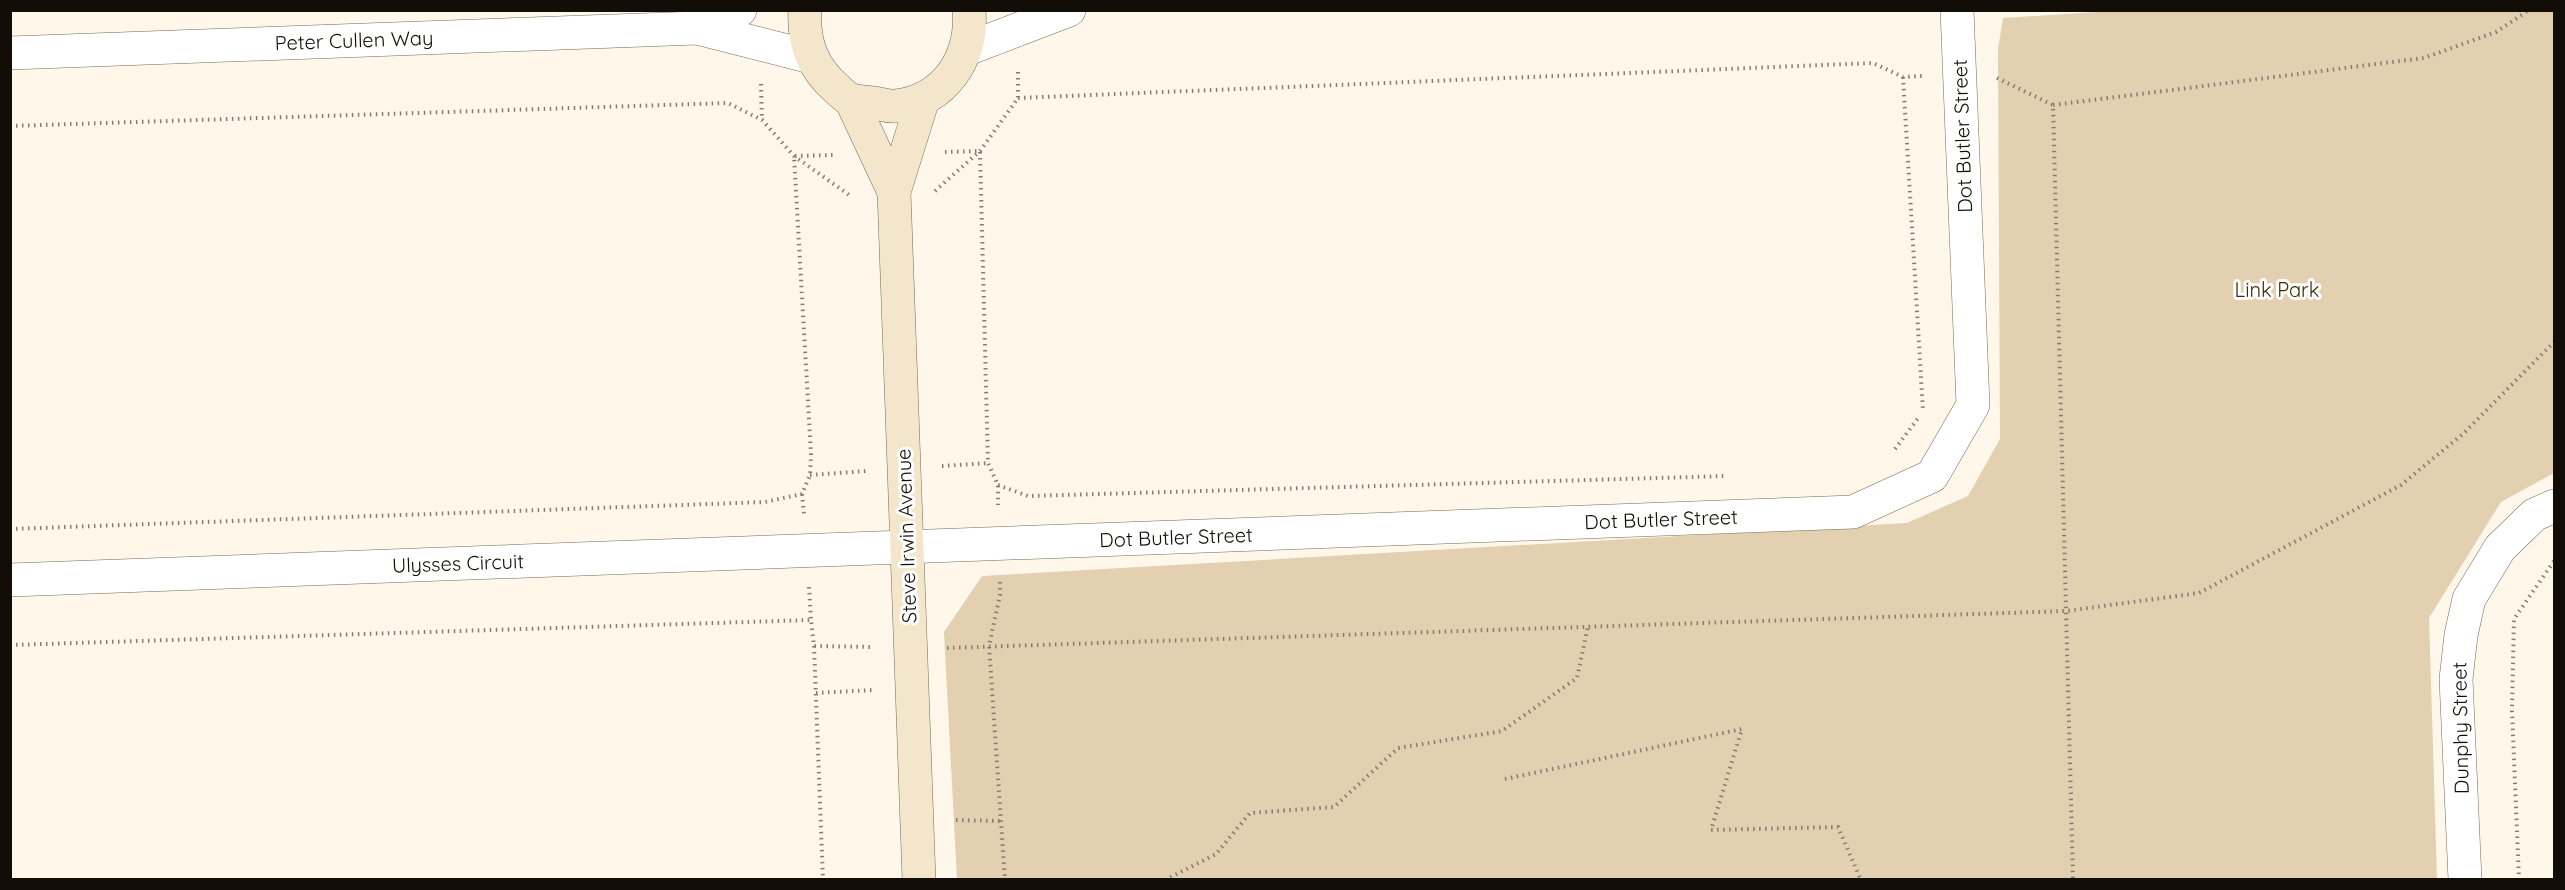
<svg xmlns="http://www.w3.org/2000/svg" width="2565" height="890" viewBox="0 0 2565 890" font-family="Quicksand,sans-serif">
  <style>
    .green { fill: #e2d0b0 }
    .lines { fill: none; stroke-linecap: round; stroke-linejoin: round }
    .street-casing { stroke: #746a58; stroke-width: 34 }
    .secondary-casing { stroke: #746a58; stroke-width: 34 }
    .path { stroke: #837d73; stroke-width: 4; stroke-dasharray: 1.5 4.5; stroke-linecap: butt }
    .street { stroke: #fff; stroke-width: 33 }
    .secondary { stroke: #f4e6cb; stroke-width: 33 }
    .labels { text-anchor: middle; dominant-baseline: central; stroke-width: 6; stroke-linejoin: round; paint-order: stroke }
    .street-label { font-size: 20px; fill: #120e07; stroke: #fff }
    .park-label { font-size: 20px; fill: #3c2a00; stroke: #fff }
  </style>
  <rect width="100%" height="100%" fill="#fef7ea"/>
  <path class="green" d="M2127 10 2554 11V473L2501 502 2429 618 2437 879H957L944 632 982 576 1907 523 1968 496 2000 439 1998 49 2003 18Z"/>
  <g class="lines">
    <g class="street-casing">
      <g id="street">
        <path d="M697 28 740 10"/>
        <path d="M967 49 1069 10"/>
        <path d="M10 53 697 28 811 57"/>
        <path d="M10 580 1853 512 1932 476 1973 405 1957 10"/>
        <path d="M2465 880 2456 679 2461 635 2469 599 2500 548 2534 515 2554 506"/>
      </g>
    </g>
    <g class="secondary-casing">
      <g id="secondary">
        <path d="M805 10C803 42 812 67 836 88 840 92 845 97 851 100 857 102 867 102 874 103 881 104 889 107 896 106 946 100 973 57 969 10"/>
        <path d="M851 100 894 192"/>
        <path d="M919 880 894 192 923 99"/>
      </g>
    </g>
    <g class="path">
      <path d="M1903 77 1923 411"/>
      <path d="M1997 78 2053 105 2073 880"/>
      <path d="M761 84 762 120"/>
      <path d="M1018 98 1873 63 1903 77 1922 76"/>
      <path d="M2053 105 2424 58 2496 32 2529 10"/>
      <path d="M10 126 728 103 762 120 794 156 852 197"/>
      <path d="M945 152 979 151"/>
      <path d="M980 152 988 463 998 485V505"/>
      <path d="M795 156 835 155"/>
      <path d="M935 191 980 151 1018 98V69"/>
      <path d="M1895 449 1919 417"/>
      <path d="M942 466 988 463"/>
      <path d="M810 475 866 471"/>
      <path d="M998 485 1028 496 1727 476"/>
      <path d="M802 494 804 514"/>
      <path d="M10 529 765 502 802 494 810 475 811 454 794 156"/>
      <path d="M1000 582V595L989 646 1005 880"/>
      <path d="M809 587 811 620"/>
      <path d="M10 645 811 620 814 646 873 647"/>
      <path d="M814 646 823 880"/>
      <path d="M947 648 2066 611 2199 593 2401 485 2464 433 2554 342"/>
      <path d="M816 693 873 690"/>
      <path d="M1505 779 1742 729 1711 830 1838 827 1861 880"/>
      <path d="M956 820 1000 821"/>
      <path d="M1165 880 1216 854 1250 813 1334 807 1398 748 1502 731 1577 678 1588 626"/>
      <path d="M2519 880 2512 711 2514 619 2554 561"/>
    </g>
    <use href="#street" class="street"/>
    <use href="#secondary" class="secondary"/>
  </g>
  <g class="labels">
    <g class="street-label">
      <text transform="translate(354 40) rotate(-2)">Peter Cullen Way</text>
      <text transform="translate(1962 136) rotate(-92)">Dot Butler Street</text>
      <text transform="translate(1661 519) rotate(-2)">Dot Butler Street</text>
      <text transform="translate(906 536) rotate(-92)">Steve Irwin Avenue</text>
      <text transform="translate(1176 537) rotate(-2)">Dot Butler Street</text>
      <text transform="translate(458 563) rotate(-2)">Ulysses Circuit</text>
      <text transform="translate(2460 728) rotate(-91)">Dunphy Street</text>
    </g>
    <g class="park-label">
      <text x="2277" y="289">Link Park</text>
    </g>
  </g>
  <rect width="2565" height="890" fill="none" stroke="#120e07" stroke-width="24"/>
</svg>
